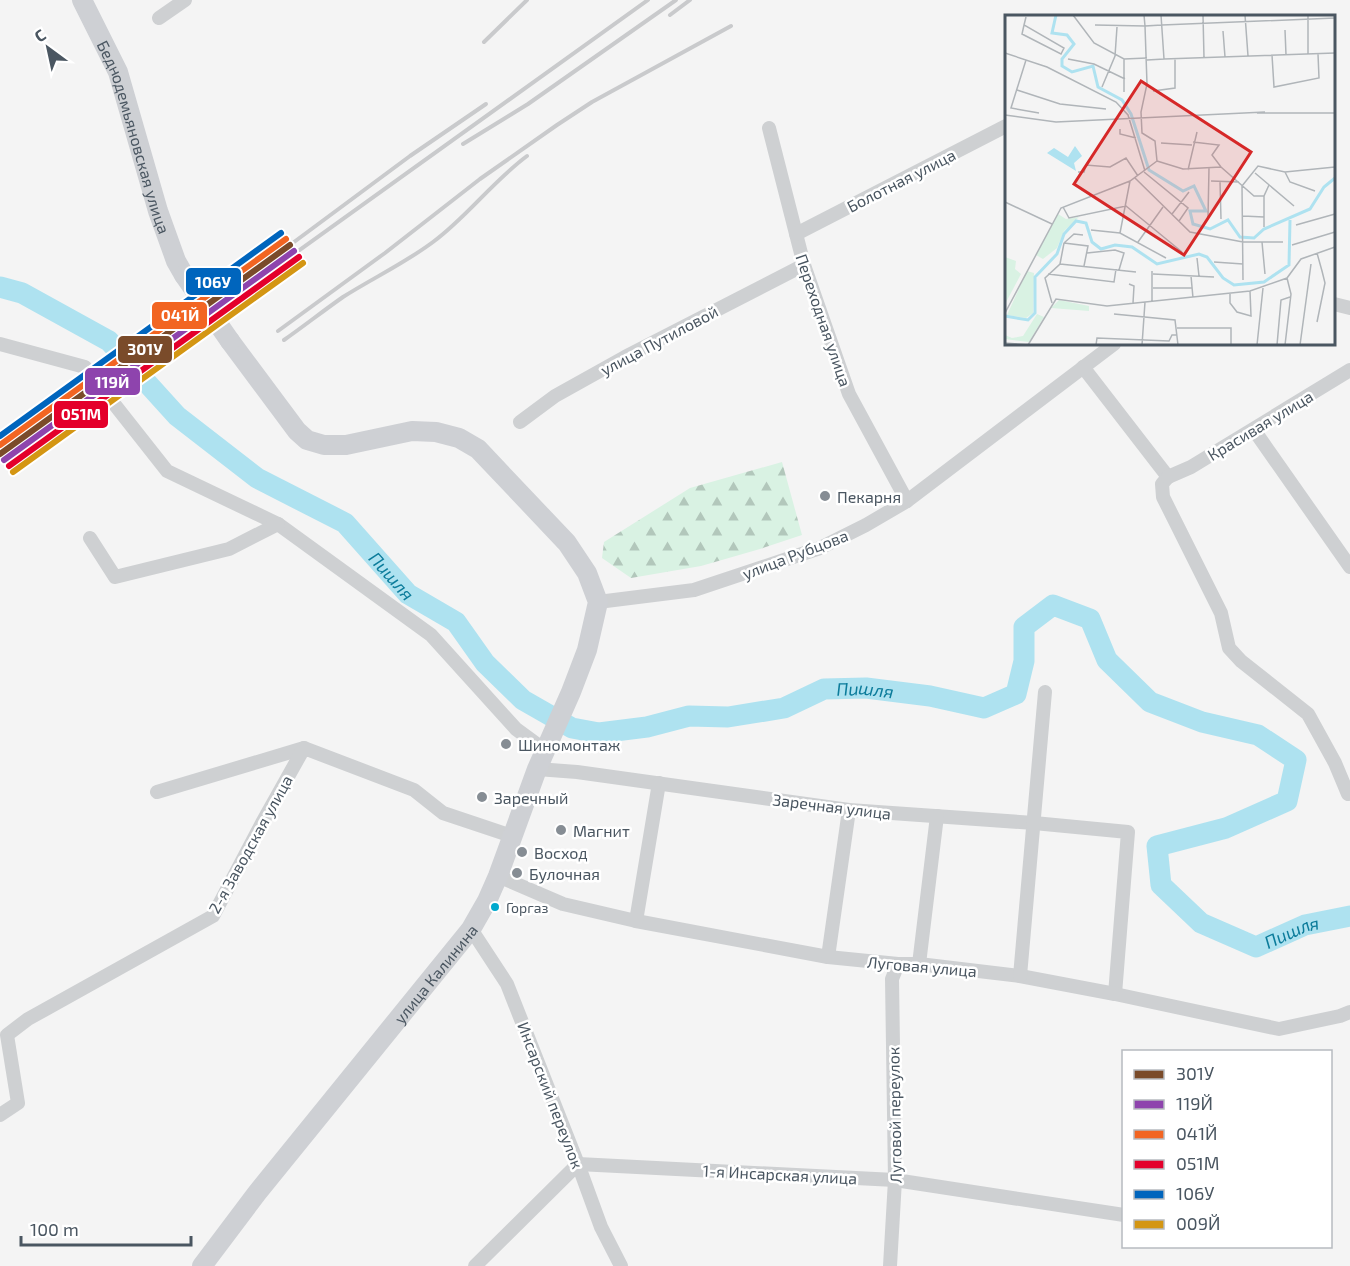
<svg xmlns="http://www.w3.org/2000/svg" width="1350" height="1266" viewBox="0 0 1350 1266" font-family="'Exo 2',sans-serif">
  <style>
    .forest { fill: url(#forest-firs) }
    .lines { fill: none; stroke-linecap: round; stroke-linejoin: round }
    .river { stroke: #aee2f0; stroke-width: 21 }
    .street { stroke: #ced0d2; stroke-width: 14 }
    .secondary { stroke: #ced0d4; stroke-width: 20 }
    .rail { stroke: #c9cacc; stroke-width: 4 }
    .secondary-bridge { stroke: #ced0d4; stroke-width: 20 }
    .rail-1-casing { stroke: #fff; stroke-width: 10 }
    .rail-2-casing { stroke: #fff; stroke-width: 10 }
    .rail-3-casing { stroke: #fff; stroke-width: 10 }
    .rail-4-casing { stroke: #fff; stroke-width: 10 }
    .rail-5-casing { stroke: #fff; stroke-width: 10 }
    .rail-6-casing { stroke: #fff; stroke-width: 10 }
    .rail-1 { stroke: #7a4b2a; stroke-width: 6 }
    .rail-2 { stroke: #8e44ad; stroke-width: 6 }
    .rail-3 { stroke: #f26522; stroke-width: 6 }
    .rail-4 { stroke: #e4002b; stroke-width: 6 }
    .rail-5 { stroke: #0065bd; stroke-width: 6 }
    .rail-6 { stroke: #d49613; stroke-width: 6 }
    .poi-dot { fill: #868d94; stroke: #fff; stroke-width: 2 }
    .bus-dot { fill: #00a9ce; stroke: #fff; stroke-width: 2 }
    .labels { text-anchor: middle; dominant-baseline: central; stroke-width: 5; stroke-linejoin: round; paint-order: stroke }
    .bus-label { font-size: 14px; fill: #4a5661; stroke: #fff; text-anchor: start }
    .street-label { font-size: 16px; fill: #4a5661; stroke: #fff }
    .poi-label { font-size: 16px; fill: #4a5661; stroke: #fff; text-anchor: start }
    .water-label { font-size: 18px; font-style: italic; fill: #0c7c9b; stroke: #fff }
    .inset-river { fill: none; stroke: #aee2f0; stroke-width: 3 }
    .inset-road { fill: none; stroke: #b0b5b9; stroke-width: 1.5 }
    .view { fill: #d62828; fill-opacity: 0.15; stroke: #d62828; stroke-width: 3 }
    .inset-edge { fill: none; stroke: #4a5661; stroke-width: 3 }
    .line-badge { stroke: #fff; stroke-width: 2 }
    .badge-label { font-size: 16px; text-anchor: middle; font-weight: bold; fill: #fff }
  </style>
  <defs>
    <pattern id="forest-firs" width="22" height="20" patternUnits="userSpaceOnUse" patternTransform="scale(1.5)"><rect width="22" height="20" fill="#d9f2e3"/><path d="M5 1l3.5 6h-7zM16 11l3.5 6h-7z" fill="#b2c7bb"/></pattern>
  </defs>
  <rect width="100%" height="100%" fill="#f4f4f4"/>
  <path class="forest" d="M782 462 802 535 760 549 701 566 631 578 602 558 604 542 690 488Z"/>
  <g class="lines">
    <path class="river" id="s1" d="M0 287 22 293 109 341 177 416 257 478 345 523 408 594 456 622 485 663 523 700 572 728 599 733 647 727 689 716 728 717 784 708 824 689 866 688 930 696 984 708 1016 694 1024 661V627L1053 605 1090 619 1107 660 1150 702 1202 722 1258 735 1296 760 1287 801 1226 828 1157 846 1161 885 1201 923 1256 947 1305 925 1350 916"/>
    <g class="street">
      <path d="M159 18 185 0"/>
      <path d="M769 128 804 265 849 394 907 501"/>
      <path d="M796 234 1006 126"/>
      <path d="M1334 304 1350 308"/>
      <path d="M0 344 85 367 167 471 278 524 431 635 516 729 546 751"/>
      <path d="M1083 367 1168 477"/>
      <path d="M520 422 555 396 625 357 804 265"/>
      <path d="M1254 430 1350 567"/>
      <path d="M1168 477 1162 484 1163 497 1221 613 1229 648 1241 661 1308 714 1335 763 1348 794"/>
      <path d="M1168 477 1191 467 1350 370"/>
      <path d="M90 538 115 577 229 549 278 524"/>
      <path d="M598 602 694 590 820 548 866 525 907 501 1114 344"/>
      <path d="M537 769 577 772 849 810 1034 823 1128 832 1115 994"/>
      <path d="M157 792 304 748"/>
      <path d="M498 876 563 904 636 921 828 957 898 964H919L1020 976 1115 994 1279 1029 1340 1016 1350 1012"/>
      <path d="M636 921 659 783"/>
      <path d="M471 929 507 984 578 1164 601 1227 621 1266"/>
      <path d="M828 957 849 810"/>
      <path d="M919 964 937 816"/>
      <path d="M1020 976 1045 692"/>
      <path d="M0 1115 18 1103 7 1035 28 1019 213 916 262 823 304 748 414 790 443 813 512 836"/>
      <path d="M475 1266 578 1164 895 1180 1124 1215"/>
      <path d="M890 1266 895 1180 892 979 898 964"/>
    </g>
    <g class="secondary">
      <path id="s2" d="M82 0 118 72 158 211 176 261 184 275"/>
      <path id="s3" d="M202 1266 257 1193 471 929 487 901 498 876 537 769 571 692 587 650 598 602 587 573 567 543 478 449 459 438 436 432 412 431 346 445H324L307 440 297 431 230 341"/>
    </g>
    <g class="rail">
      <path d="M670 15 690 0"/>
      <path d="M484 42 527 0"/>
      <path d="M463 144 528 104 676 0"/>
      <path d="M290 245 410 156 486 104"/>
      <path d="M278 331 385 253 480 179 557 125 592 102 731 26"/>
      <path d="M284 340C304 326 323 311 343 297 373 278 405 263 433 242 467 217 492 182 527 156"/>
      <path d="M170 343 648 0"/>
    </g>
    <path class="secondary-bridge" d="M184 275 230 341"/>
    <g class="rail-1-casing">
      <path id="rail-1" d="M0 454 290 245"/>
    </g>
    <g class="rail-2-casing">
      <path id="rail-2" d="M4 460 294 251"/>
    </g>
    <g class="rail-3-casing">
      <path id="rail-3" d="M0 445 286 239"/>
    </g>
    <g class="rail-4-casing">
      <path id="rail-4" d="M9 466 299 257"/>
    </g>
    <g class="rail-5-casing">
      <path id="rail-5" d="M0 436 281 233"/>
    </g>
    <g class="rail-6-casing">
      <path id="rail-6" d="M13 472 303 263"/>
    </g>
    <use href="#rail-1" class="rail-1"/>
    <use href="#rail-2" class="rail-2"/>
    <use href="#rail-3" class="rail-3"/>
    <use href="#rail-4" class="rail-4"/>
    <use href="#rail-5" class="rail-5"/>
    <use href="#rail-6" class="rail-6"/>
  </g>
  <g class="poi-dot">
    <circle cx="825" cy="496" r="6"/>
    <circle cx="506" cy="744" r="6"/>
    <circle cx="482" cy="797" r="6"/>
    <circle cx="561" cy="830" r="6"/>
    <circle cx="522" cy="852" r="6"/>
    <circle cx="517" cy="873" r="6"/>
  </g>
  <circle class="bus-dot" cx="495" cy="907" r="5"/>
  <g class="labels">
    <g class="bus-label">
      <text x="506" y="907">Горгаз</text>
    </g>
    <g class="street-label">
      <text stroke="none"><textPath href="#s2" startOffset="147">Беднодемьяновская улица</textPath></text>
      <text transform="translate(901 180) rotate(-27)">Болотная улица</text>
      <text transform="translate(824 320) rotate(71)">Переходная улица</text>
      <text transform="translate(659 340) rotate(-28)">улица Путиловой</text>
      <text transform="translate(1260 425) rotate(-31)">Красивая улица</text>
      <text transform="translate(795 554) rotate(-21)">улица Рубцова</text>
      <text transform="translate(832 806) rotate(7)">Заречная улица</text>
      <text transform="translate(250 844) rotate(-61)">2-я Заводская улица</text>
      <text transform="translate(922 966) rotate(5)">Луговая улица</text>
      <text stroke="none"><textPath href="#s3" startOffset="374">улица Калинина</textPath></text>
      <text transform="translate(551 1095) rotate(69)">Инсарский переулок</text>
      <text transform="translate(894 1115) rotate(-91)">Луговой переулок</text>
      <text transform="translate(780 1174) rotate(3)">1-я Инсарская улица</text>
    </g>
    <g class="poi-label">
      <text x="837" y="496">Пекарня</text>
      <text x="518" y="744">Шиномонтаж</text>
      <text x="494" y="797">Заречный</text>
      <text x="573" y="830">Магнит</text>
      <text x="534" y="852">Восход</text>
      <text x="529" y="873">Булочная</text>
    </g>
    <g class="water-label">
      <text stroke="none"><textPath href="#s1" startOffset="494">Пишля</textPath></text>
      <text stroke="none"><textPath href="#s1" startOffset="1034">Пишля</textPath></text>
      <text stroke="none"><textPath href="#s1" startOffset="1970">Пишля</textPath></text>
    </g>
  </g>
  <g transform="translate(1005 15)">
    <rect width="330" height="330" fill="#f4f4f4"/>
    <path d="M53 199 61 204 74 202 59 216 52 233 38 244 31 240ZM0 242 11 246 10 254 16 259 0 289ZM22 256 29 258 28 298 21 303 2 300ZM54 285 84 291V296L46 293ZM32 299 39 302 24 327 0 324V320L7 323 18 321Z" fill="#d9f2e3"/>
    <path d="M70 131 77 141 69 148 71 156 42 138 49 133 63 142Z" fill="#aee2f0"/>
    <path class="inset-river" d="M51 0 47 18 62 20 69 29 57 44V51L67 57 88 51 93 72 117 85 126 99 144 155 178 176 189 171 201 196H185L188 209 205 214 223 205 235 222 249 223 259 214 305 194 319 172 330 163M0 301 23 305 30 298V262L52 239 59 219 71 206 81 208 87 227 96 234 110 230 127 232 152 249 194 239 202 242 218 263 229 270 259 267 284 250 285 205"/>
    <path class="inset-road" d="M68 0 89 28 119 44 142 43M198 0 199 43M240 0 243 41M303 0V39M19 10 17 19 56 39 59 33 19 10 21 2M90 10 140 11 139 0M157 10 330 3M280 15 281 40M218 16 220 42M0 38 42 52 111 87 123 100 140 156M267 40 269 72 314 63 313 39M63 44 89 49 120 64M159 44 330 38M21 45 6 93 34 98M142 45 159 44 156 0M97 72 110 41 112 12M12 75 55 89 101 94M148 76 170 73V44M119 77V44M252 98H330M0 100 51 107 260 97M115 114V119L131 123M188 127 214 130 207 140 216 152 249 181H259M156 128 187 130M152 146 178 154 216 152M183 155 192 117M73 157H79L81 150 105 152 121 143 133 161M139 157 183 193 174 206M280 157 285 167 310 176M250 158 289 191M130 163 185 217 238 227H278M206 166 234 167M215 167 216 204M237 171 253 151 280 157 330 152M237 171 238 265M0 187 47 209M58 192 64 203 121 191 177 237M167 199 184 177M238 201 259 202M203 202 204 153M291 210 330 199M259 212V181L264 170M86 215 115 218 161 243M115 218 125 166M133 227 158 192M257 227 260 259M59 228 83 231 79 251M59 228 69 219 78 220M287 230 330 217M82 238 110 235 119 238 114 255M312 238 317 256M192 243 194 261M209 247 238 249M55 249 131 257M43 259 109 267 111 254M148 259 209 262M186 261 188 283M124 269 129 271 128 288M148 273H187M225 279V288L232 297 246 301 245 276M147 287V256M47 288 40 263 55 249 59 228M0 298 56 193 125 166 152 146 150 126 137 118 136 97 142 69 140 11 157 10M109 299 170 305 173 330M312 307 320 268 317 256M172 313H226V330M0 328 24 330M23 330 51 284 102 291 245 276 282 263 296 244 330 232M91 330 92 323 164 326 167 320H172M137 330 140 287M252 330 258 273M272 330 276 285 285 282M280 330 286 279 282 263M295 330 306 249"/>
    <path class="view" d="M136 66 246 137 179 240 69 169Z"/>
    <rect width="330" height="330" class="inset-edge"/>
  </g>
  <g class="line-badge">
    <rect x="185" y="267" width="57" height="29" rx="6" fill="#0065bd"/>
    <rect x="151" y="301" width="57" height="29" rx="6" fill="#f26522"/>
    <rect x="117" y="335" width="56" height="29" rx="6" fill="#7a4b2a"/>
    <rect x="84" y="367" width="57" height="29" rx="6" fill="#8e44ad"/>
    <rect x="53" y="400" width="56" height="29" rx="6" fill="#e4002b"/>
  </g>
  <g class="badge-label">
    <text x="213" y="288">106У</text>
    <text x="180" y="321">041Й</text>
    <text x="145" y="355">301У</text>
    <text x="112" y="388">119Й</text>
    <text x="81" y="420">051М</text>
  </g>
  <rect x="1122" y="1050" width="210" height="198" fill="#ffffff" stroke="#b7bbc0" stroke-width="1.5"/>
  <rect x="1134" y="1070" width="30" height="9" fill="#7a4b2a" stroke="#b7bbc0" stroke-width="1.5"/>
  <text x="1176" y="1080" font-size="18" fill="#4a5661">301У</text>
  <rect x="1134" y="1100" width="30" height="9" fill="#8e44ad" stroke="#b7bbc0" stroke-width="1.5"/>
  <text x="1176" y="1110" font-size="18" fill="#4a5661">119Й</text>
  <rect x="1134" y="1130" width="30" height="9" fill="#f26522" stroke="#b7bbc0" stroke-width="1.5"/>
  <text x="1176" y="1140" font-size="18" fill="#4a5661">041Й</text>
  <rect x="1134" y="1160" width="30" height="9" fill="#e4002b" stroke="#b7bbc0" stroke-width="1.5"/>
  <text x="1176" y="1170" font-size="18" fill="#4a5661">051М</text>
  <rect x="1134" y="1190" width="30" height="9" fill="#0065bd" stroke="#b7bbc0" stroke-width="1.5"/>
  <text x="1176" y="1200" font-size="18" fill="#4a5661">106У</text>
  <rect x="1134" y="1220" width="30" height="9" fill="#d49613" stroke="#b7bbc0" stroke-width="1.5"/>
  <text x="1176" y="1230" font-size="18" fill="#4a5661">009Й</text>
  <g transform="translate(48 48) rotate(327)" stroke="#ffffff" stroke-width="4.5" paint-order="stroke">
  <path d="M0-4.5L10 22L0 15L-10 22Z" fill="#4a5661"/>
  <text y="-9" font-size="16" font-weight="bold" text-anchor="middle" fill="#4a5661">С</text>
  </g>
  <path d="M21 1236v9h170v-9" fill="none" stroke="#4a5661" stroke-width="3"/>
  <text x="30" y="1236" font-size="18" fill="#4a5661" stroke="#ffffff" stroke-width="4.5" paint-order="stroke">100 m</text>
</svg>
